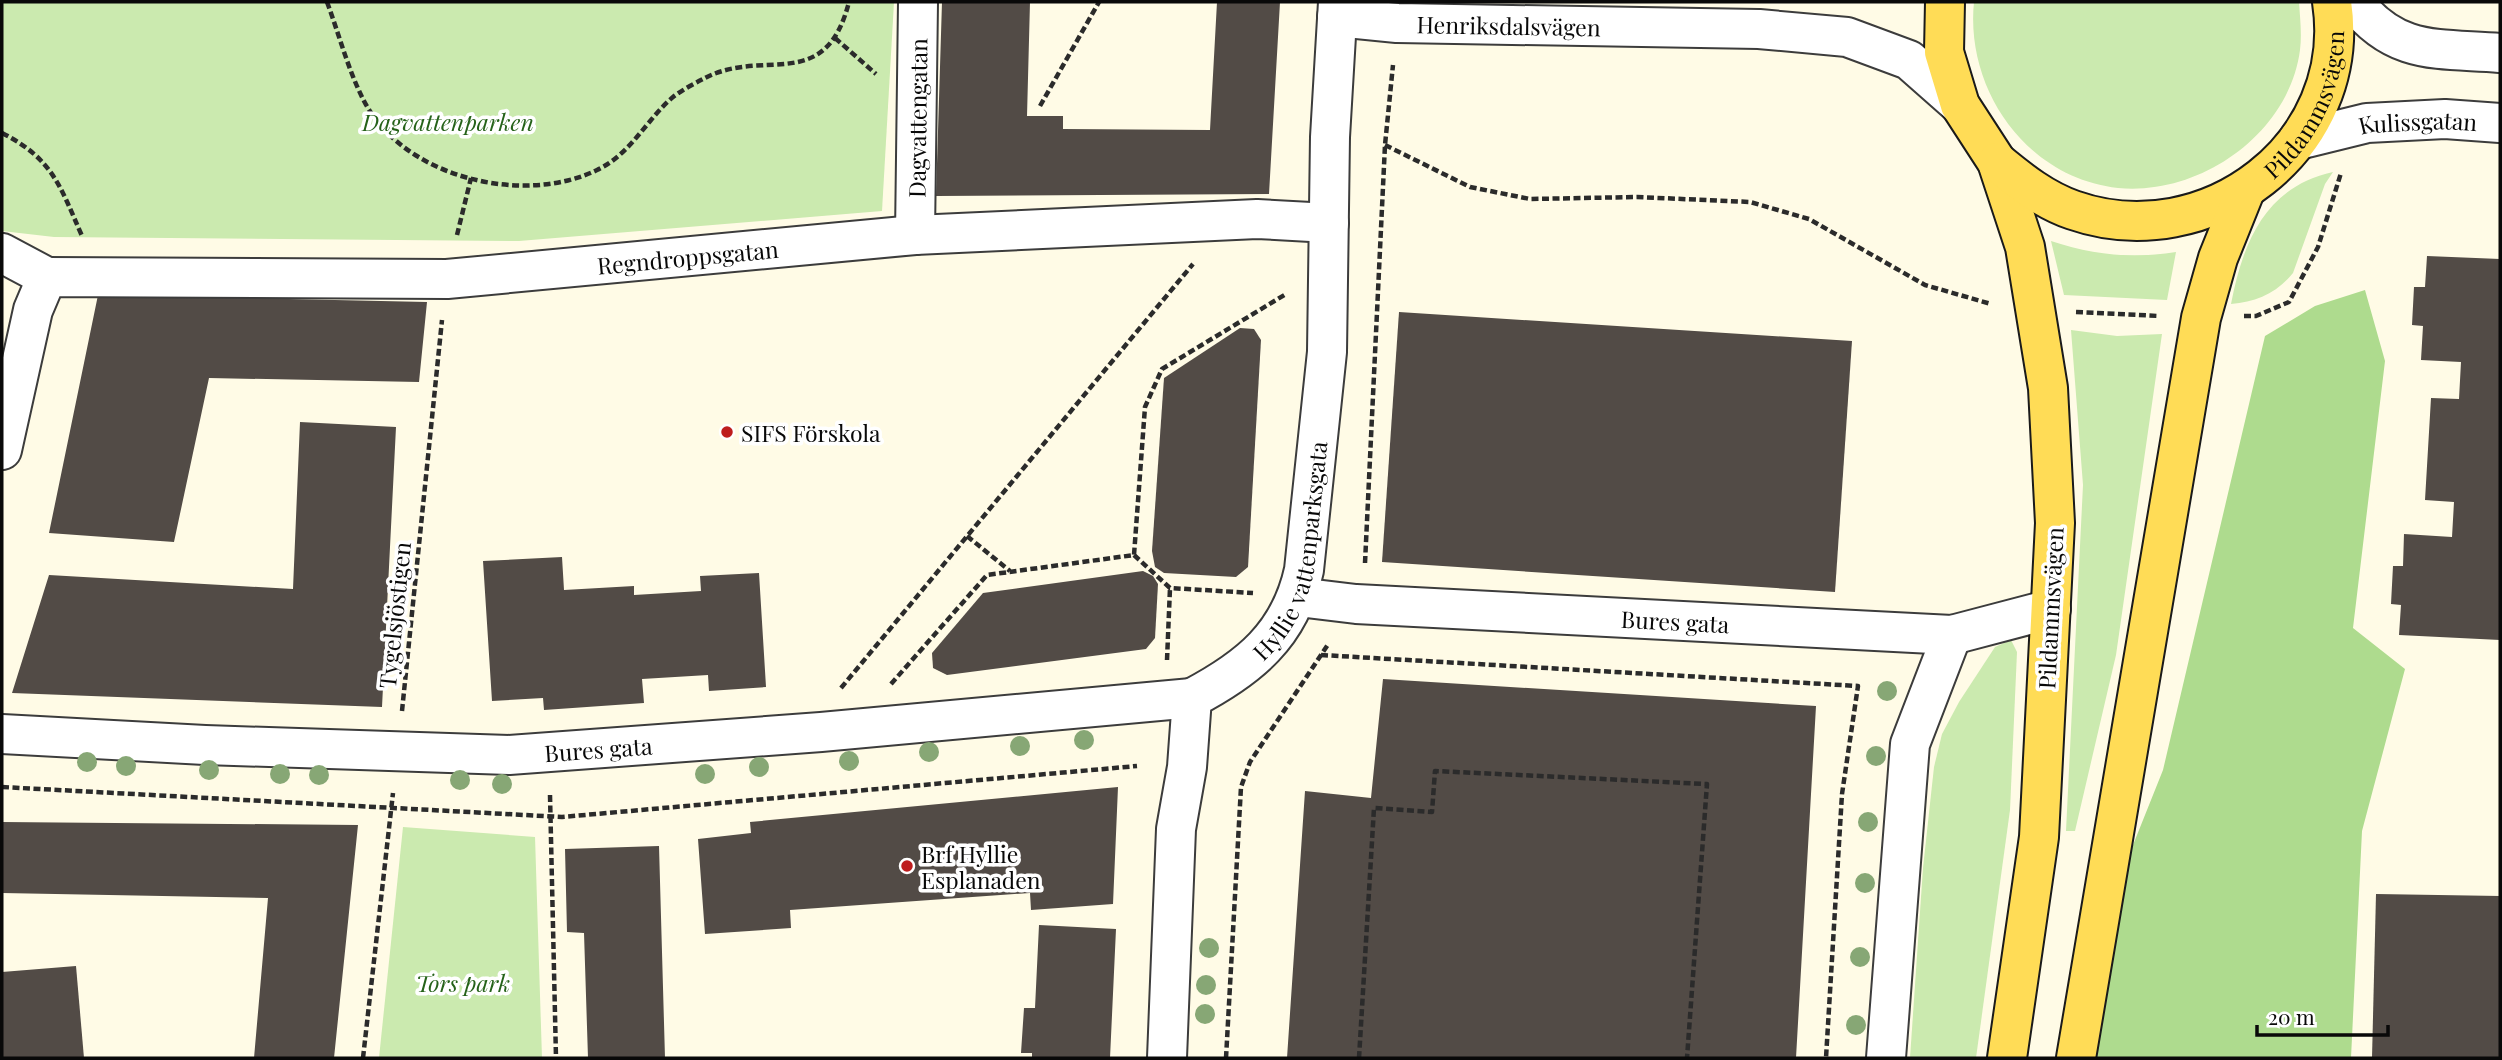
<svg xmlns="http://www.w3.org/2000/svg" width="2502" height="1060" viewBox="0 0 2502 1060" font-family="'Playfair Display',serif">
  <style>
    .green { fill: #cbeaaf }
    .forest { fill: #aedb8e }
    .building { fill: #524b46 }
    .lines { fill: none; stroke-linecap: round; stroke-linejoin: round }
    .minor-casing { stroke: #3c3c3c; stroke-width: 42 }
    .major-casing { stroke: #1a1a1a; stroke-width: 42 }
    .path { stroke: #2b2b2b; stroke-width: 4.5; stroke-dasharray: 7 3.5; stroke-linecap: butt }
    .minor { stroke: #fff; stroke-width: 38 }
    .major { stroke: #ffdc56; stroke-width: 38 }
    .tree { fill: #87a775 }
    .poi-dot { fill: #be1d1e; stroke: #fff; stroke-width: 2.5 }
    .labels { text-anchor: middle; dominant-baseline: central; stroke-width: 7; stroke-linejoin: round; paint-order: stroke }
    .street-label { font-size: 23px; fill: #090909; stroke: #fff }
    .park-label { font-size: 23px; font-style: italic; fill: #256219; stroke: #fff }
    .poi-label { font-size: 23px; fill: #090909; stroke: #fff; text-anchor: start }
  </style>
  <rect width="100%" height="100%" fill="#fffbe6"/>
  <g class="green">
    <path d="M2 2H894L882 211 519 241 54 237 2 231Z"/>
    <path d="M1974 2H2299C2300 18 2302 34 2300 50 2289 134 2200 196 2118 188 2026 178 1965 89 1974 2Z"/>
    <path d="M2333 172 2325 184 2293 273C2277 293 2256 302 2231 304 2243 242 2265 187 2333 172Z"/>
    <path d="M2051 241C2093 255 2132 259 2176 252L2167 300 2064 295Z"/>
    <path d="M2071 330 2117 336 2162 334 2116 655 2075 831H2066L2083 485Z"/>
    <path d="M2011 640 2017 652 2010 810 1976 1058H1910L1923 868 1934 767 1942 734 1959 702 1995 647Z"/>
    <path d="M403 827 535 837 542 1058H379Z"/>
  </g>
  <path class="forest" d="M2365 290 2385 361 2353 628 2405 669 2362 831 2351 1058H2089L2109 905 2163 770 2265 336 2315 306Z"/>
  <g class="building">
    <path d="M942 2H1030L1027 116H1063V129L1210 130 1217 2H1280L1269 194 936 196Z"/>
    <path d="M2427 256 2500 259V640L2399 635 2401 605 2391 604 2393 566H2403L2404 534 2452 537 2454 502 2425 500 2431 398 2459 399 2461 362 2421 360 2423 326 2412 325 2414 287H2425Z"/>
    <path d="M98 295 427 302 419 382 209 378 174 542 49 533Z"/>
    <path d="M1399 312 1852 341 1835 592 1382 562Z"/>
    <path d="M1240 328 1254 329 1261 340 1248 567 1236 577 1164 573 1155 567 1152 551 1164 378Z"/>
    <path d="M300 422 396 427 382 707 12 693 49 575 293 589Z"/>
    <path d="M562 557 564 590 634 586V595L701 591 700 576 759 573 766 687 709 691 708 675 642 679 644 703 544 710 543 698 492 701 483 561Z"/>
    <path d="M1143 571 1153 576 1158 584 1155 638 1146 649 947 675 933 668 932 653 983 593Z"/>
    <path d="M1383 679 1816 706 1796 1058H1287L1305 791 1371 798Z"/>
    <path d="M1118 787 1113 904 1031 910 1030 893 790 910 791 928 705 934 698 839 751 833 750 822Z"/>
    <path d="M2 822 358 825 334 1058H254L268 898 2 893Z"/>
    <path d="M659 846 665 1058H588L584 933 567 932 565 849Z"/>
    <path d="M2376 894 2500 896V1058H2372Z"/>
    <path d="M1039 925 1116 929 1110 1058H1032V1053H1021L1024 1008H1035Z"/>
    <path d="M76 966 84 1058H2V972Z"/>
  </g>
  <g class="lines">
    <g class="minor-casing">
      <g id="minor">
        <path d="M2354 2C2396 56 2438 48 2500 53"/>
        <path id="s1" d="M1337 17 1397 23 1759 29 1847 37 1909 60 1960 105"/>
        <path id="s2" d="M2298 140 2367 123 2445 119 2500 123"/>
        <path id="s3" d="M915 235 918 2"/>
        <path d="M2 253 47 277"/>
        <path id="s4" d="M2 450 33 310 47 277 447 279 915 235 1257 219 1329 223"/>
        <path id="s5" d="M1298 597 1356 604 1952 635 2051 609"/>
        <path id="s6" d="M2 734 205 745 509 755 821 732 1192 698"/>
        <path id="s7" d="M1167 1058 1176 829 1187 767 1192 698C1249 668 1290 635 1304 570L1327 352 1330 137 1338 2"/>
        <path d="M1886 1058 1910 744 1952 635"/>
      </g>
    </g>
    <g class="major-casing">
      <g id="major">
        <path d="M1945 2 1944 52 1960 105 1997 162 2025 247 2048 388 2055 523 2039 837 2007 1058"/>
        <path id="s8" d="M1997 162C2020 181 2044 200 2073 210 2207 257 2354 146 2332 2"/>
        <path d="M2076 1058 2201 318 2218 258 2245 191"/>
      </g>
    </g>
    <g class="path">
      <path d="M327 2C339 34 348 70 364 101 404 178 523 206 597 170 631 154 646 120 673 97 682 90 695 83 705 78 765 47 825 95 849 2"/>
      <path d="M835 38 876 74"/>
      <path d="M1040 106 1099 2"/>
      <path d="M2 133C53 159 60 186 82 236"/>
      <path d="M1385 145 1470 187 1530 199 1637 197 1750 202 1809 219 1925 285 1991 304"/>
      <path d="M457 235 471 178"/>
      <path d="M2076 312 2159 316"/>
      <path d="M2244 316H2256L2289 302 2318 247 2341 173"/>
      <path d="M967 536 1010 571"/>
      <path d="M1134 555 1170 588 1253 593"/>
      <path d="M1365 563 1385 145 1393 65"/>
      <path d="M1321 655 1858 686 1842 794 1826 1058"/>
      <path d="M1167 660 1170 588"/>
      <path d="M891 684 987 575 1134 555 1145 407 1162 369 1286 294"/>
      <path d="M841 688 1193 264"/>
      <path d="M402 711 442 320"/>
      <path d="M2 787 562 817 1137 766"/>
      <path d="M550 795 556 1058"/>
      <path d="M363 1058 393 793"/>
      <path d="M1226 1058 1241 787 1250 762 1329 643"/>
      <path d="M1359 1058 1374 808 1432 812 1435 771 1707 784 1687 1058"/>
    </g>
    <use href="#minor" class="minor"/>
    <use href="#major" class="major"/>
  </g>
  <g class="tree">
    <circle cx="1887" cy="691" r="10"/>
    <circle cx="1084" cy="740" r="10"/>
    <circle cx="1020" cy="746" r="10"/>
    <circle cx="929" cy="752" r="10"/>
    <circle cx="1876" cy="756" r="10"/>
    <circle cx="849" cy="761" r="10"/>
    <circle cx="87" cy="762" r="10"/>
    <circle cx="126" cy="766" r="10"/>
    <circle cx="759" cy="767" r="10"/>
    <circle cx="209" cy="770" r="10"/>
    <circle cx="280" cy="774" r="10"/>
    <circle cx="705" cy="774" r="10"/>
    <circle cx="319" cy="775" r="10"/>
    <circle cx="460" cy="780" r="10"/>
    <circle cx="502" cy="784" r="10"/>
    <circle cx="1868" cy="822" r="10"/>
    <circle cx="1865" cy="883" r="10"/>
    <circle cx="1209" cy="948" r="10"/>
    <circle cx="1860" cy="957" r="10"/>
    <circle cx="1206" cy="985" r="10"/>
    <circle cx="1205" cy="1014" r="10"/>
    <circle cx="1856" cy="1025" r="10"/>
  </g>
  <g class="poi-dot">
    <circle cx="727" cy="432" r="7"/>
    <circle cx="907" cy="866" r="7"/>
  </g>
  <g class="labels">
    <g class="street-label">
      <text stroke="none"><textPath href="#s1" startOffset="172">Henriksdalsvägen</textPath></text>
      <text stroke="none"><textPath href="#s8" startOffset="378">Pildammsvägen</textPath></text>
      <text stroke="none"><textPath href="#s3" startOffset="117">Dagvattengatan</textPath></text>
      <text stroke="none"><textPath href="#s2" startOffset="122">Kulissgatan</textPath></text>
      <text stroke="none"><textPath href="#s4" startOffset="821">Regndroppsgatan</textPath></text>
      <text stroke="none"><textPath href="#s7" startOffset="553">Hyllie vattenparksgata</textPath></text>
      <text transform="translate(2050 608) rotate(-87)">Pildammsvägen</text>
      <text transform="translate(394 615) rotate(-84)">Tygelsjöstigen</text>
      <text stroke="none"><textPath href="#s5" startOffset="378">Bures gata</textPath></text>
      <text stroke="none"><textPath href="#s6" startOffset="597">Bures gata</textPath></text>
    </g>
    <g class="park-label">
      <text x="448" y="121">Dagvattenparken</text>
      <text x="463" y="982">Tors park</text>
    </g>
    <g class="poi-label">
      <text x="741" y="432">SIFS Förskola</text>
      <text x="921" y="853">Brf Hyllie<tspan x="921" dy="26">Esplanaden</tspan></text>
    </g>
  </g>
  <rect width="2502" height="1060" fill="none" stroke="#090909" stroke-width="7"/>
  <path d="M2257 1025v10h131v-10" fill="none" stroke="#090909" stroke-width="3.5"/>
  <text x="2268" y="1025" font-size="21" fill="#090909" stroke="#ffffff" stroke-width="5" paint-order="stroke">20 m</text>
</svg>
